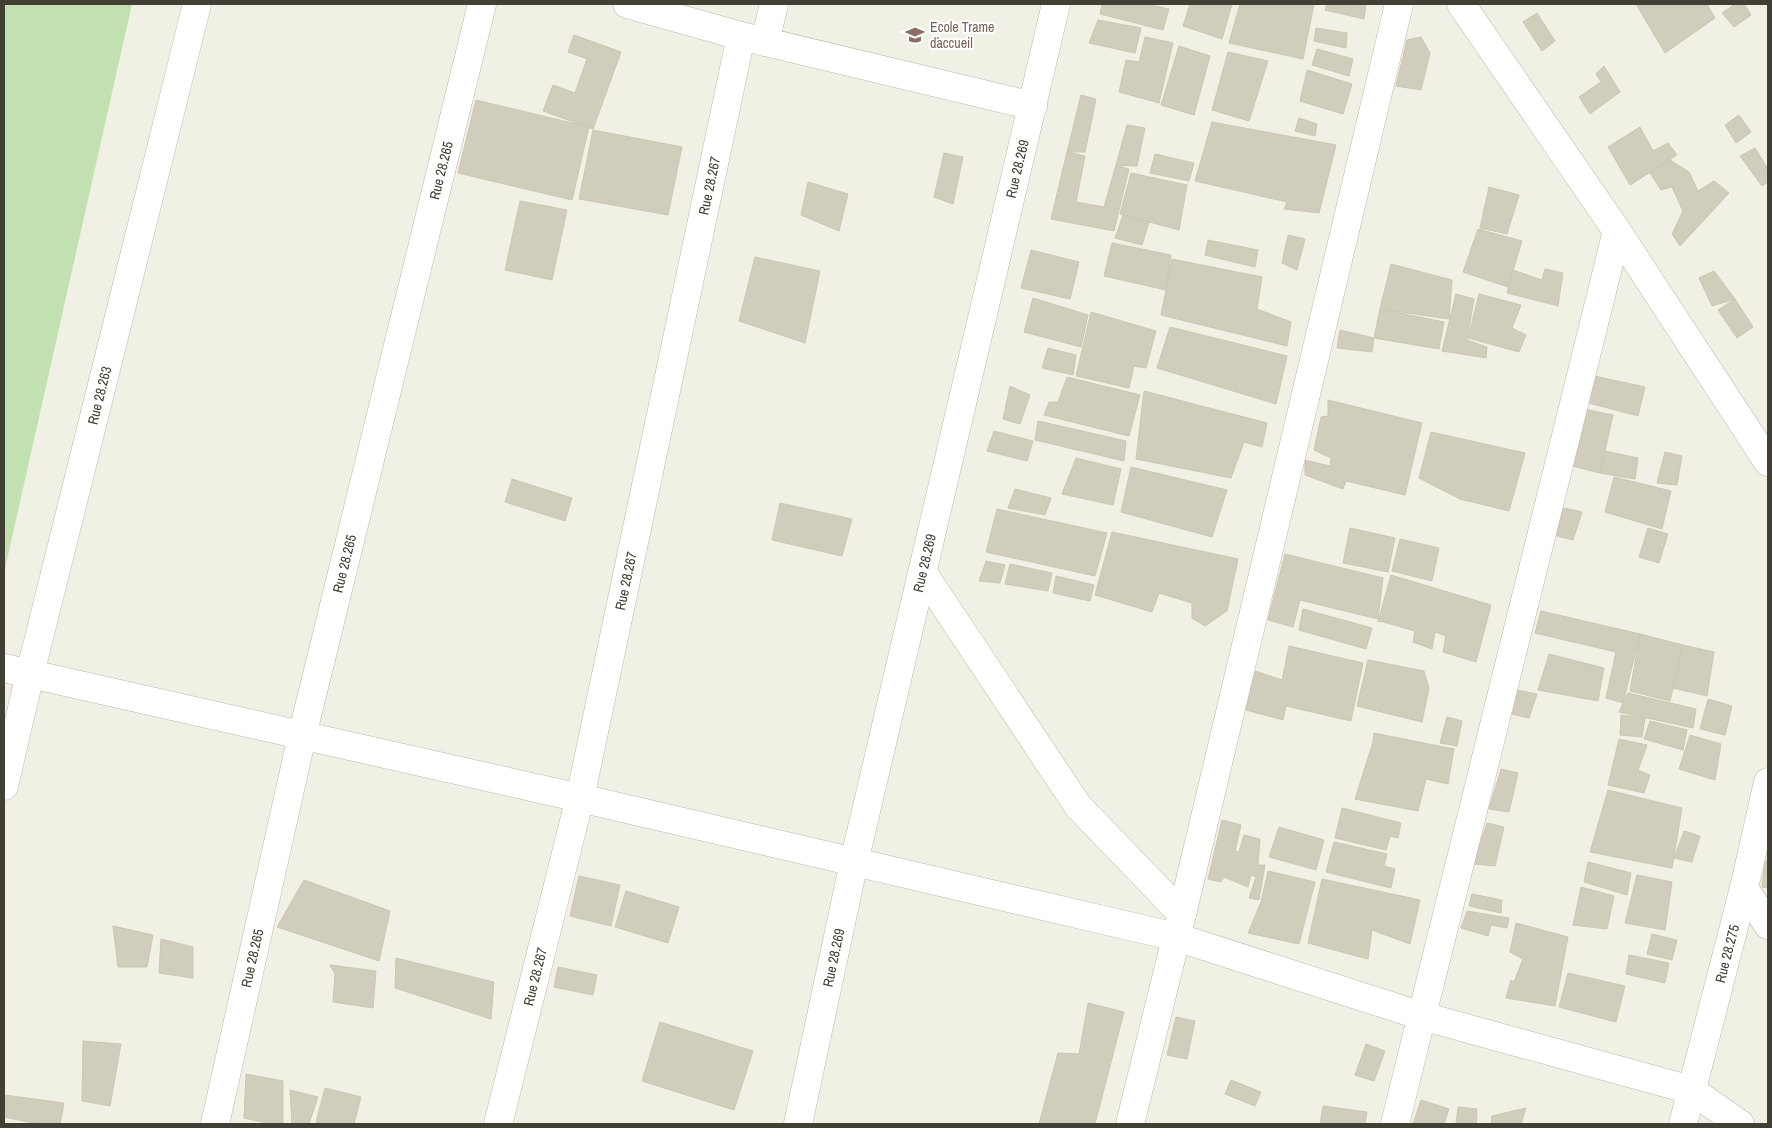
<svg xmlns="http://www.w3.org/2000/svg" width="1772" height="1128" viewBox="0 0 1772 1128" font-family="'Archivo Narrow',sans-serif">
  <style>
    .green { fill: #c2e1b1 }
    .building { fill: #d1cdbc; stroke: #cbc6b0 }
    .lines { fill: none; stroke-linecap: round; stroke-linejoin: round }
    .minor-casing { stroke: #bbb9a9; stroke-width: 29 }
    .minor { stroke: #fff; stroke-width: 28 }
    .labels { text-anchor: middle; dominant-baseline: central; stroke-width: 4; stroke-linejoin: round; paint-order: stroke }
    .education-label { font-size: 14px; fill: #785e54; stroke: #fff; text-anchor: start }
    .street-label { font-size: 14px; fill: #424035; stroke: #fff }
  </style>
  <rect width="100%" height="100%" fill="#f1f0e5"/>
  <path class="green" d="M4 4H132L4 573Z"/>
  <g class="building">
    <path d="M1102 4H1146L1169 9 1163 30 1100 14Z"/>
    <path d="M1190 4H1232L1222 39 1183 26Z"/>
    <path d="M1240 4H1314L1303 59 1229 43Z"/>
    <path d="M1327 4H1366L1364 19 1325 10Z"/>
    <path d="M1636 4H1707L1715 18 1665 53Z"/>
    <path d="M1735 4H1744L1751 15 1734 27 1722 13Z"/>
    <path d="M1537 13 1555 41 1542 51 1523 22Z"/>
    <path d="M1098 20 1141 28 1135 53 1089 43Z"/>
    <path d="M1316 28 1347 33 1346 48 1314 41Z"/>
    <path d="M574 35 621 52 593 129 543 111 553 85 575 93 587 59 568 52Z"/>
    <path d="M1145 37 1173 43 1159 103 1119 92 1126 60 1139 62Z"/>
    <path d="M1421 37 1430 53 1421 90 1396 86 1407 40Z"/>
    <path d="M1179 46 1210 56 1194 115 1161 105Z"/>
    <path d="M1317 49 1353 59 1349 76 1312 65Z"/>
    <path d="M1228 52 1268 61 1249 121 1212 110Z"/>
    <path d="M1604 66 1620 92 1590 114 1579 97 1601 82 1596 74Z"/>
    <path d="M1307 70 1352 84 1343 114 1300 101Z"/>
    <path d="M1081 95 1096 99 1085 152H1067Z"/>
    <path d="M476 100 589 127 572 200 458 173Z"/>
    <path d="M1739 115 1751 132 1736 143 1725 125Z"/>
    <path d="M1299 118 1317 124 1315 136 1295 131Z"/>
    <path d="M1212 122 1336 145 1319 213 1284 209 1287 202 1195 181Z"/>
    <path d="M1127 125 1145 128 1137 166 1116 165Z"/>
    <path d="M1640 127 1653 151 1668 143 1677 155 1630 185 1608 147Z"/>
    <path d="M593 130 682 147 668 215 579 199Z"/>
    <path d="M1755 148 1768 169V182L1762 186 1740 156Z"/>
    <path d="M1067 152 1085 156 1076 202 1104 207 1116 165 1129 169 1114 231 1051 219Z"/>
    <path d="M944 153 963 157 953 204 934 197Z"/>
    <path d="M1155 154 1194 163 1189 181 1150 173Z"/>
    <path d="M1670 160 1689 172 1698 191 1714 181 1729 193 1680 246 1672 234 1683 211 1672 187 1661 190 1650 173Z"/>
    <path d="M1131 173 1187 185 1179 230 1120 214Z"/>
    <path d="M808 182 848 194 839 231 801 215Z"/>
    <path d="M1489 187 1519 195 1507 234 1480 228Z"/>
    <path d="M520 201 567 210 552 280 505 270Z"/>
    <path d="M1123 215 1149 222 1142 245 1115 238Z"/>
    <path d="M1478 229 1522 241 1508 287 1463 272Z"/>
    <path d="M1288 235 1305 239 1297 270 1282 263Z"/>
    <path d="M1208 240 1258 250 1255 267 1205 255Z"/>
    <path d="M1112 243 1171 255 1166 290 1104 276Z"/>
    <path d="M1031 250 1079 262 1070 299 1021 288Z"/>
    <path d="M755 257 820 271 805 343 739 321Z"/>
    <path d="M1172 259 1262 277 1257 309 1291 322 1287 346 1161 315Z"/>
    <path d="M1391 264 1452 280 1449 319 1380 309Z"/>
    <path d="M1545 269 1563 273 1558 306 1507 293 1513 270 1542 280Z"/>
    <path d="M1714 271 1735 299 1712 306 1699 278Z"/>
    <path d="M1456 294 1474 299 1467 340 1487 347 1486 358 1442 351Z"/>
    <path d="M1479 294 1521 305 1512 328 1526 335 1519 352 1468 338Z"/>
    <path d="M1033 298 1088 315 1081 347 1024 332Z"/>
    <path d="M1735 299 1753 327 1737 338 1718 310Z"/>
    <path d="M1380 309 1444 322 1439 349 1374 338Z"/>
    <path d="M1091 312 1156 331 1146 368 1134 366 1129 388 1076 376Z"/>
    <path d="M1170 327 1287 356 1276 404 1157 368Z"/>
    <path d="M1340 330 1374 338 1372 352 1337 348Z"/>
    <path d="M1048 348 1076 355 1073 375 1042 368Z"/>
    <path d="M1594 376 1645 387 1638 416 1589 403Z"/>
    <path d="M1067 377 1140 395 1129 436 1044 415 1049 402H1058Z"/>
    <path d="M1010 386 1030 395 1020 424 1003 419Z"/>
    <path d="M1144 391 1267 423 1262 447 1244 442 1231 478 1136 459Z"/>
    <path d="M1328 400 1422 423 1405 495 1346 481 1343 489 1305 475V460L1330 466 1331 458 1314 450 1321 417 1328 416Z"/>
    <path d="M1584 409 1613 415 1600 473 1572 466Z"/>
    <path d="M1038 421 1126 441 1124 461 1035 440Z"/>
    <path d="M994 431 1033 441 1027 461 987 451Z"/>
    <path d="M1431 432 1525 453 1509 511 1460 499 1419 478Z"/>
    <path d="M1605 451 1638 458 1635 479 1600 473Z"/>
    <path d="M1665 452 1682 456 1677 485 1657 483Z"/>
    <path d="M1076 458 1121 469 1113 505 1062 494Z"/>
    <path d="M1131 467 1227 490 1212 537 1121 512Z"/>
    <path d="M1614 477 1671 491 1662 529 1605 512Z"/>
    <path d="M512 479 572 498 565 521 505 502Z"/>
    <path d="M1015 489 1051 498 1045 515 1008 508Z"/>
    <path d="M780 503 852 519 842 556 772 540Z"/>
    <path d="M1564 508 1582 512 1573 540 1554 535Z"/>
    <path d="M997 509 1107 533 1095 576 986 552Z"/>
    <path d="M1350 528 1395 538 1388 572 1343 563Z"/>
    <path d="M1648 528 1668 534 1659 563 1639 557Z"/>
    <path d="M1112 532 1238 559 1227 611 1205 626 1192 618V603L1159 593 1152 612 1095 595Z"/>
    <path d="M1400 539 1439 548 1432 581 1392 571Z"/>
    <path d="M1285 554 1383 578 1378 619 1300 600 1293 627 1268 620Z"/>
    <path d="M986 561 1005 565 1000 583 979 581Z"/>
    <path d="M1010 564 1052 573 1048 591 1005 584Z"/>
    <path d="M1391 575 1491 605 1476 662 1443 652 1446 636 1435 632 1432 649 1413 642 1415 631 1380 621 1378 622Z"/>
    <path d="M1056 576 1094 585 1090 601 1053 593Z"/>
    <path d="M1303 609 1372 628 1366 649 1299 630Z"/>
    <path d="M1541 611 1640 634 1623 703 1606 698 1616 652 1535 633Z"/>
    <path d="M1640 634 1683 645 1670 701 1630 691Z"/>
    <path d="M1683 645 1714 652 1707 696 1673 688Z"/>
    <path d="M1289 646 1363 663 1351 721 1286 706 1283 720 1246 710 1255 671 1282 680Z"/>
    <path d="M1549 654 1604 668 1598 701 1538 690Z"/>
    <path d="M1368 660 1424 671 1429 688 1422 722 1357 706Z"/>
    <path d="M1517 690 1537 694 1529 718 1511 714Z"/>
    <path d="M1628 693 1696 709 1693 728 1619 712Z"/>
    <path d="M1708 699 1732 706 1725 735 1700 729Z"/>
    <path d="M1621 715 1645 718 1642 737 1620 735Z"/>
    <path d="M1447 717 1462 721 1457 746 1440 743Z"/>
    <path d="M1650 721 1687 730 1683 750 1644 739Z"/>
    <path d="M1374 733 1454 749 1448 784 1426 779 1418 811 1355 799 1373 742Z"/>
    <path d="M1690 735 1721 744 1715 780 1679 769Z"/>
    <path d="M1619 739 1647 745 1638 770 1650 775 1644 793 1608 785Z"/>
    <path d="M1501 769 1518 773 1509 812 1489 809Z"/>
    <path d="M1608 790 1682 808 1672 868 1590 852Z"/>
    <path d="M1342 808 1401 823 1398 838 1390 836 1386 850 1335 838Z"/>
    <path d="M1222 820 1241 825 1235 851 1239 852 1244 835 1260 839 1258 865H1265L1259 900 1249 898 1256 877 1251 875 1248 887 1224 877 1221 882 1208 879Z"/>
    <path d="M1487 823 1504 827 1495 866 1473 864Z"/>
    <path d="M1279 827 1324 840 1316 870 1269 857Z"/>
    <path d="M1684 831 1700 836 1692 862 1674 858Z"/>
    <path d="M1334 842 1387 854 1384 866 1395 869 1391 888 1326 872Z"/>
    <path d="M1765 861H1768V888L1762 887Z"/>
    <path d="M1588 862 1631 873 1627 895 1584 882Z"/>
    <path d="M1268 871 1315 882 1299 944 1248 933 1261 902Z"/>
    <path d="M1637 875 1672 882 1665 930 1625 923Z"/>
    <path d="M579 876 620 885 611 926 570 916Z"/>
    <path d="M1322 879 1420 900 1410 944 1372 930 1368 959 1308 943Z"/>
    <path d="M304 880 390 911 379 961 277 927Z"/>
    <path d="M1581 887 1614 896 1607 929 1573 925Z"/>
    <path d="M626 891 679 907 668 943 615 927Z"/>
    <path d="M1472 894 1502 900 1501 913 1469 906Z"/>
    <path d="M1467 911 1509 918 1507 928 1491 925 1488 936 1461 928Z"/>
    <path d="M1516 923 1568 937 1555 1006 1506 998 1511 980 1514 982 1523 959 1510 952Z"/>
    <path d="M113 926 153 935 147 967H118Z"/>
    <path d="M1652 934 1677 940 1672 960 1647 954Z"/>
    <path d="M161 939 193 947V978L159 973Z"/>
    <path d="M1629 955 1669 963 1665 983 1626 974Z"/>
    <path d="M396 958 494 982 491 1019 395 988Z"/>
    <path d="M330 965 376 971 373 1008 333 1002 335 974Z"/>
    <path d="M558 967 597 975 593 995 554 987Z"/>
    <path d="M1568 973 1625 986 1616 1022 1559 1007Z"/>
    <path d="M1088 1003 1124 1012 1095 1124H1039L1058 1053 1079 1054Z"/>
    <path d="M1176 1017 1195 1021 1187 1059 1167 1055Z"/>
    <path d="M660 1022 753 1051 734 1110 642 1081Z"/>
    <path d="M83 1041 121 1044 110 1106 82 1101Z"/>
    <path d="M1366 1044 1385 1051 1374 1081 1355 1075Z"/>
    <path d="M246 1074 283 1081V1124H270L244 1118Z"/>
    <path d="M1231 1080 1261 1092 1255 1106 1225 1094Z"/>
    <path d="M325 1088 361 1097 354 1124H325L316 1122Z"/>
    <path d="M290 1090 318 1097 309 1124H292Z"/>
    <path d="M4 1095 64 1103 60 1124H38L4 1117Z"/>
    <path d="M1421 1100 1449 1109 1444 1124H1413Z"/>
    <path d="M1323 1106 1367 1112 1365 1124H1320Z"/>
    <path d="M1458 1107 1477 1109 1476 1124H1456Z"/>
    <path d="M1526 1108 1521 1124H1491L1492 1116Z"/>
  </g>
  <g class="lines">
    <g class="minor-casing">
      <g id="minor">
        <path d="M627 4 741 36 1033 106"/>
        <path d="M1461 4 1617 231 1768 462"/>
        <path d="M765 42 774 4"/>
        <path d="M923 573 1078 806 1182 914"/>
        <path d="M4 668 580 798 1176 937 1422 1016 1691 1090 1740 1124"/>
        <path id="s1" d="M4 786 30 674 197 4"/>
        <path d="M1744 888 1768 925"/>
        <path id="s2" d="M215 1124 302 736 482 4"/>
        <path id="s3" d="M498 1124 580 798 741 36"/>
        <path id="s4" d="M798 1124 854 862 1056 4"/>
        <path d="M1130 1124 1182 914 1399 4"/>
        <path d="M1395 1124 1617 231"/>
        <path id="s5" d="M1683 1124 1744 888 1768 782"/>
      </g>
    </g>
    <use href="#minor" class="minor"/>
  </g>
  <defs>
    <g id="school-bare" transform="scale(1.5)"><path d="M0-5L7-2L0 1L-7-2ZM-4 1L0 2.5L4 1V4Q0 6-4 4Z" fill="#8d6e63" stroke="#fff" stroke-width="2.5" paint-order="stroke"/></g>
  </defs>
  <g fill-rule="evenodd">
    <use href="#school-bare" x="915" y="35"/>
  </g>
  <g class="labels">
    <g class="education-label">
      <text x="930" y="27">Ecole Trame<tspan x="930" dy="16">d´accueil</tspan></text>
    </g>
    <g class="street-label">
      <text stroke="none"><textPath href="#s4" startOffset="980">Rue 28.269</textPath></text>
      <text stroke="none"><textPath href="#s2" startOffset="980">Rue 28.265</textPath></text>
      <text stroke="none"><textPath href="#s3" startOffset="962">Rue 28.267</textPath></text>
      <text stroke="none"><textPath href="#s1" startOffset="402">Rue 28.263</textPath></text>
      <text stroke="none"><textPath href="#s2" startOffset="575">Rue 28.265</textPath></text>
      <text stroke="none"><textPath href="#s4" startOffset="575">Rue 28.269</textPath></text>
      <text stroke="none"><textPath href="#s3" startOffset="558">Rue 28.267</textPath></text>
      <text stroke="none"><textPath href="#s5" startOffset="176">Rue 28.275</textPath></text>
      <text stroke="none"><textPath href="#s2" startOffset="170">Rue 28.265</textPath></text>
      <text stroke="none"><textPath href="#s4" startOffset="170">Rue 28.269</textPath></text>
      <text stroke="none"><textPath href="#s3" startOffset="152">Rue 28.267</textPath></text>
    </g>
  </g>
  <rect width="1772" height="1128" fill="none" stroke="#424035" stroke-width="10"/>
</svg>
